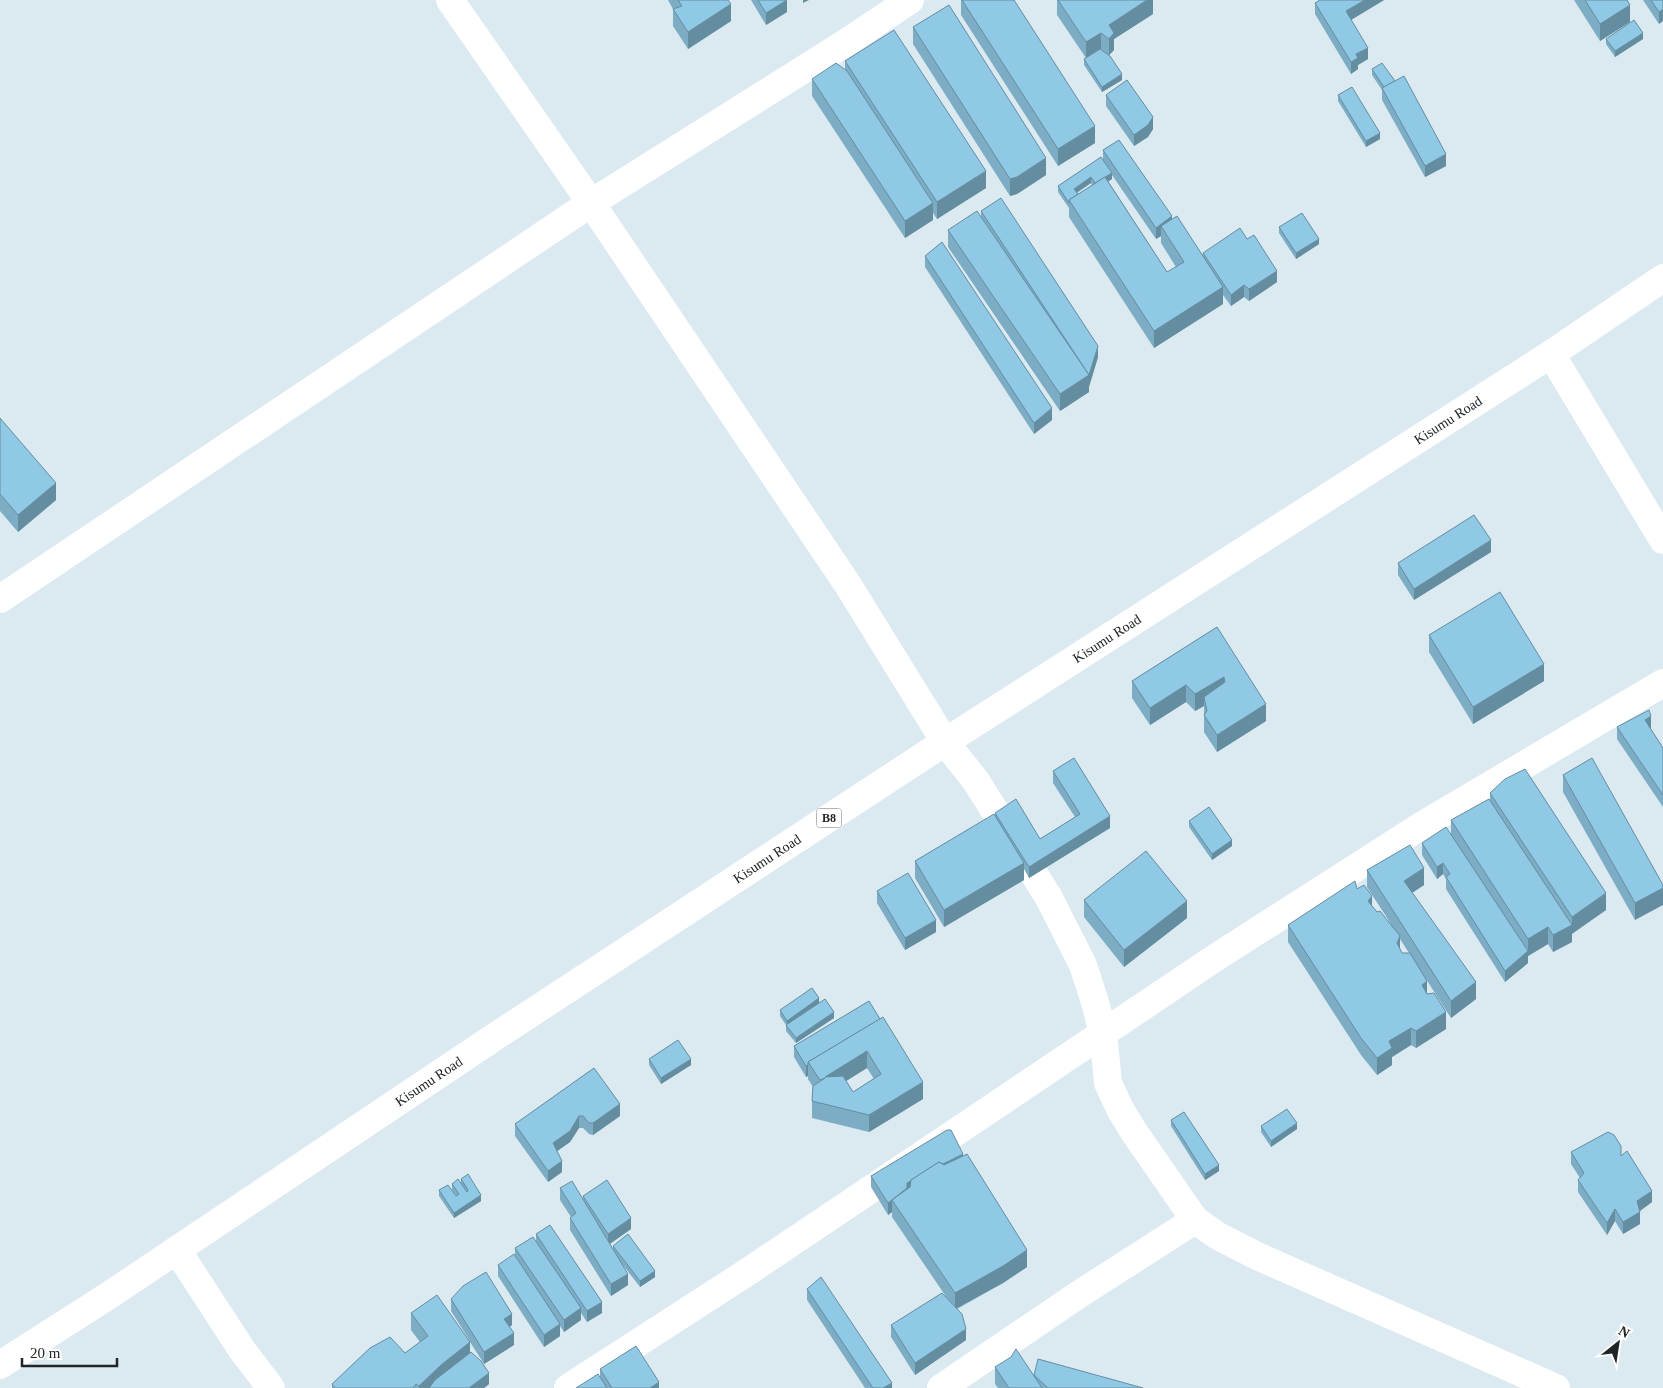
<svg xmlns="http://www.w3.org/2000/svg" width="1663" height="1388" viewBox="0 0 1663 1388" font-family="'Times New Roman',serif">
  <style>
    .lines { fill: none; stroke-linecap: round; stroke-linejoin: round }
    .minor { stroke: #fff; stroke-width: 28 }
    .trunk { stroke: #fff; stroke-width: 28 }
    .wall { fill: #7cadc5; fill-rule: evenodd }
    .shaded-wall { fill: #658da0 }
    .building { fill: #90c9e5; stroke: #658da0; fill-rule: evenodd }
    .labels { text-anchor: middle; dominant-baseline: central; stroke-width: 5; stroke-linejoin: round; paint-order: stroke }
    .shield { fill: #fff; stroke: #636668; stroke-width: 1 }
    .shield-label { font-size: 12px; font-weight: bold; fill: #202528 }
    .street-label { font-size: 14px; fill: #202528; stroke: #fff }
  </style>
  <rect width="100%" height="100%" fill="#dbe9f0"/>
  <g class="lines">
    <g class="minor">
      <path d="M450 0 591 203 848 585 945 742 976 781 1049 898 1083 965 1094 999 1103 1032 1108 1083 1120 1109 1134 1132 1195 1220 1218 1236 1257 1256 1556 1388"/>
      <path d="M1551 354 1663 540"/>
      <path d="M0 599 591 203 847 42 910 0"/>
      <path d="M177 1250 242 1350 271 1388"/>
      <path d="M568 1388 746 1273 1215 958 1421 826 1663 683"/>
      <path d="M941 1388 1081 1293 1195 1220"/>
    </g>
    <path class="trunk" id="s1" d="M0 1365 108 1296 493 1038 945 742 1551 354 1663 278"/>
  </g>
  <g class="wall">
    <path d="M668 0H728L731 21 688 49 673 26V9Z"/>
    <path d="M751 0H787V12L766 25Z"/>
    <path d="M961 0H1014L1095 143 1058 166 961 15Z"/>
    <path d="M1057 0H1153V14L1114 39V50L1109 55 1122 80 1102 92 1084 65V59L1086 58 1057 15Z"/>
    <path d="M1320 0H1384L1351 20 1368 59 1358 65V69L1351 74 1315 14V3Z"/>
    <path d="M1574 0H1627L1630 22 1600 41Z"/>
    <path d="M1643 0H1663L1659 24Z"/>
    <path d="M913 27 1046 175 1017 194 1010 196 913 44Z"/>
    <path d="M1606 39H1643L1615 57 1606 44Z"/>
    <path d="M845 61 986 188 937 219 933 213V220L905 238 812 96V79L845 70Z"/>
    <path d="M1372 69 1446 166 1425 177 1382 100V90L1372 75Z"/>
    <path d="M1106 95 1153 129 1148 137 1134 146 1106 106Z"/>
    <path d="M1338 95 1380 139 1366 147 1338 101Z"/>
    <path d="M1103 150 1172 219 1203 255V253L1277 282 1249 301 1244 297 1231 306 1223 295V304L1154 348 1069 217V208L1058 192V186L1103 160ZM1112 175 1156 239 1161 236V243L1176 267 1167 272 1108 181 1112 179ZM1091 183 1092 185 1078 194 1077 193Z"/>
    <path d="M981 211 1098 357 1089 386V392L1060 411 948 247V230L981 217Z"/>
    <path d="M1279 227 1319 244 1296 259 1279 233Z"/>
    <path d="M925 256 1052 420 1034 434 925 267Z"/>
    <path d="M0 418 56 500 18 532 0 511Z"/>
    <path d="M1491 552 1414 600 1398 575V563Z"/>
    <path d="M1217 627 1266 721 1217 752 1204 732V706L1195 711 1186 702 1150 725 1132 698V681Z"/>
    <path d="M1429 635 1544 681 1473 724 1429 652Z"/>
    <path d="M1617 727 1651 728H1650L1663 748V807L1617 739Z"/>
    <path d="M1053 771 1110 828 1029 878 1024 869V880L944 927 915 878V861L995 815V813L1040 839 1075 817 1053 783Z"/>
    <path d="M1563 775 1663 885 1635 920 1563 792Z"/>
    <path d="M1490 793 1606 910 1572 933V942L1553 952 1548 944 1528 956V963L1505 982 1446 889V879L1443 874 1437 879 1422 855V843L1451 834V820L1490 800Z"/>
    <path d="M1189 821 1232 846 1212 860 1189 827Z"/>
    <path d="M1367 870 1424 885 1412 893 1476 999 1451 1018 1417 965 1427 994 1446 1029 1416 1048 1411 1045 1392 1057V1065L1377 1075 1361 1055 1288 942V925L1357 889 1377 912 1391 924 1367 887ZM1400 939 1409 953H1402L1400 950Z"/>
    <path d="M877 891 936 932 905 950 877 903Z"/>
    <path d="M1084 900 1187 918 1124 967 1084 917Z"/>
    <path d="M869 1001 923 1099 869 1132 812 1118V1101L813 1087 808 1079V1076L806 1077 794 1057V1046ZM867 1068 874 1079 853 1092 846 1081Z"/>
    <path d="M819 1003 834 1018 796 1043 786 1031V1025L780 1016V1010Z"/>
    <path d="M649 1059 691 1065 661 1084 649 1065Z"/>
    <path d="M594 1068 620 1116 593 1135 589 1134 583 1128H579L570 1142 557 1151 562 1172 548 1182 515 1136V1124Z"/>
    <path d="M1171 1120 1219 1171 1205 1180 1171 1126Z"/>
    <path d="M1261 1126 1297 1129 1271 1147 1261 1132Z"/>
    <path d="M1571 1152 1621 1156 1652 1202 1640 1211V1224L1623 1234 1615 1221 1607 1235 1578 1192V1180L1580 1178 1571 1164Z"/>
    <path d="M963 1156 1027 1267 1003 1283 957 1309 966 1340 915 1375 891 1337V1325L949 1301 892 1217V1212L888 1215 871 1187V1176Z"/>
    <path d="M461 1179 481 1201 454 1218 439 1196V1190L456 1196V1195L452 1190V1184L461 1183Z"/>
    <path d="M560 1188 583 1199V1196L631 1229 610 1244 613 1249V1246L655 1277 640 1287 623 1265 628 1285 611 1296 570 1230V1218L571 1217 560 1200Z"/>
    <path d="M536 1234 602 1313 587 1322 581 1313V1320L564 1332 560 1326V1336L544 1347 498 1276V1265L515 1256V1248L536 1241Z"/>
    <path d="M807 1289 892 1388H865L807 1300Z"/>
    <path d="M451 1299 512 1325 510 1327 514 1345 484 1364 470 1342V1353L489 1384 484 1388H332V1384L405 1353 420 1342 411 1330V1313L470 1341 451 1311Z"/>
    <path d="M995 1367 1034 1376V1375L1143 1388H998L995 1384Z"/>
    <path d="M600 1369 659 1388H576L600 1377Z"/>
  </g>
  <g class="shaded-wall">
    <path d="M787 0V12L766 25V13Z"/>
    <path d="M803 0H809L803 3Z"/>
    <path d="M1147 0H1153V14L1114 39V50L1109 55V25Z"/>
    <path d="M1365 0H1384L1346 23V11Z"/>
    <path d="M731 4V21L688 49V32Z"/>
    <path d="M1630 5V22L1600 41V24Z"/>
    <path d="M1663 9V21L1659 24V12Z"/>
    <path d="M1101 33V50L1086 59V42Z"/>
    <path d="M1643 33V39L1615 57V51Z"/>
    <path d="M1368 48V59L1358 65V69L1351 74V62L1356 54Z"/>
    <path d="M1122 74V80L1102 92V87Z"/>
    <path d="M1153 117V129L1148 137 1134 146V135Z"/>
    <path d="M1095 126V143L1058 166V149Z"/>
    <path d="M1380 133V139L1366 147V141Z"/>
    <path d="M1446 154V166L1425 177V166Z"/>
    <path d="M1046 158V175L1017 194 1010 196V179Z"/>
    <path d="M986 171V188L937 219V202Z"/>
    <path d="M1112 173V179L1096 190V184Z"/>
    <path d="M1091 177V183L1074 194V189Z"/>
    <path d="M933 203V220L905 238V221Z"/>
    <path d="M1172 216V228L1161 226V236L1156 239V228Z"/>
    <path d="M1319 239V244L1296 259V253Z"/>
    <path d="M1277 271V282L1249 301V289Z"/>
    <path d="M1244 285V297L1231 306V295Z"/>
    <path d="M1223 287V304L1154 348V331Z"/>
    <path d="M1098 346V357L1089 387V375Z"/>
    <path d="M1089 375V392L1060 411V394Z"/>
    <path d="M1052 408V420L1034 434V423Z"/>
    <path d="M56 483V500L18 532V515Z"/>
    <path d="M1491 540V552L1414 600V589Z"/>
    <path d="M1544 664V681L1473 724V707Z"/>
    <path d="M1224 677V694L1204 697V706L1195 711V694Z"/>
    <path d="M1186 685V702L1150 725V708Z"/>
    <path d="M1266 704V721L1217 752V735Z"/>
    <path d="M1651 716V728L1645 731V720Z"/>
    <path d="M1110 816V828L1029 878V867Z"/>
    <path d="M1232 840V846L1212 860V854Z"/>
    <path d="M1024 863V880L944 927V910Z"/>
    <path d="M1443 863V874L1437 879V867Z"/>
    <path d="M1424 868V885L1404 898V881Z"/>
    <path d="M1663 888V905L1635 920V903Z"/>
    <path d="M1606 893V910L1572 934V917Z"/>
    <path d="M1372 896V913L1368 901Z"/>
    <path d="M1187 901V918L1124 967V950Z"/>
    <path d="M936 920V932L905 950V938Z"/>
    <path d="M1572 925V942L1553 952V935Z"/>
    <path d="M1548 927V944L1528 956V963L1505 982V971L1528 951V939Z"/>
    <path d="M1400 936V953L1397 943Z"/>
    <path d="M1427 981V998L1422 985Z"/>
    <path d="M1476 982V999L1451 1018V1001Z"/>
    <path d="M819 998V1004L787 1026V1021Z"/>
    <path d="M834 1012V1018L796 1043V1038Z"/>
    <path d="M1446 1012V1029L1416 1048V1031Z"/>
    <path d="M1411 1028V1045L1392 1057V1065L1377 1075V1058L1389 1041Z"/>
    <path d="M867 1051V1068L825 1094V1077Z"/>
    <path d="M691 1059V1065L661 1084V1078Z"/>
    <path d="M808 1065V1076L806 1077V1066Z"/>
    <path d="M923 1082V1099L869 1132V1115Z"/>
    <path d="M620 1104V1116L593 1135V1123Z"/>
    <path d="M579 1116V1128L570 1142 553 1154V1143Z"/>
    <path d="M1297 1123V1129L1271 1147V1141Z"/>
    <path d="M963 1154V1165L907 1203V1183Z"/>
    <path d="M562 1161V1172L548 1182V1171Z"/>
    <path d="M1219 1165V1171L1205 1180V1174Z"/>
    <path d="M1652 1191V1202L1637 1213V1201Z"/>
    <path d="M481 1195V1201L454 1218V1213Z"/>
    <path d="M892 1201V1212L888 1215V1203Z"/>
    <path d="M1615 1209V1221L1607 1235V1223Z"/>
    <path d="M1640 1212V1224L1623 1234V1222Z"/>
    <path d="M631 1218V1229L608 1245V1234Z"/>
    <path d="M1027 1250V1267L1003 1283 955 1309V1293Z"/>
    <path d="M655 1271V1277L640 1287V1281Z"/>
    <path d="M628 1274V1285L611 1296V1284Z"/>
    <path d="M602 1302V1313L587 1322V1311Z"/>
    <path d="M581 1308V1320L564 1332V1320Z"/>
    <path d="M512 1314V1325L504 1330V1319Z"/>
    <path d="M560 1324V1336L544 1347V1335Z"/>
    <path d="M966 1329V1340L915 1375V1363Z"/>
    <path d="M514 1333V1345L484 1364V1352Z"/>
    <path d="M470 1342V1359L435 1388H419V1386L441 1365Z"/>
    <path d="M489 1373V1384L484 1388H469Z"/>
    <path d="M659 1382V1388H650Z"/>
    <path d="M892 1383V1388H883Z"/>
  </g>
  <g class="building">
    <path d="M678 0H728L731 4 688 32 673 9 682 6Z"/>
    <path d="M758 0H787L766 13Z"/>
    <path d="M962 0H1014L1095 126 1058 149Z"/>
    <path d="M1058 0H1147L1109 25 1114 33 1109 39 1101 33 1086 42Z"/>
    <path d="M1320 0H1365L1346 11 1368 48 1356 54 1358 58 1351 62 1315 3Z"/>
    <path d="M1585 0H1627L1630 5 1600 24Z"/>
    <path d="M1651 0H1663V9L1659 12Z"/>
    <path d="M949 5 1046 158 1017 177 1010 179 913 27Z"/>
    <path d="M1634 20 1643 33 1615 51 1606 39Z"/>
    <path d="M894 30 986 171 937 202 845 61Z"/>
    <path d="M1100 49 1110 56 1122 74 1102 87 1084 59Z"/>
    <path d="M836 63 847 71 933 203 905 221 812 79Z"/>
    <path d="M1382 63 1395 81 1384 87 1372 69Z"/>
    <path d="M1404 76 1446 154 1425 166 1382 88Z"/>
    <path d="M1127 80 1153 117 1148 125 1134 135 1106 95Z"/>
    <path d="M1352 87 1380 133 1366 141 1338 95Z"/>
    <path d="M1119 140 1172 216 1156 228 1103 150Z"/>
    <path d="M1101 157 1112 173 1095 183 1091 177 1074 189 1078 194 1069 200V203L1058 186Z"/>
    <path d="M1105 177 1167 272 1184 262 1161 226 1177 216 1223 287 1154 331 1069 200Z"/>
    <path d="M1001 198 1098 346 1089 375 981 211Z"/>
    <path d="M977 211 1089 375 1060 394 948 230Z"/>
    <path d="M1302 213 1319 239 1296 253 1279 227Z"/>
    <path d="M1240 228 1247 239 1254 235 1277 271 1249 289 1244 285 1231 295 1203 253Z"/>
    <path d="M942 242 1052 408 1034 423 925 256Z"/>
    <path d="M0 418 56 483 18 515 0 494Z"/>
    <path d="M1474 515 1491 540 1414 589 1398 563Z"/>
    <path d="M1500 592 1544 664 1473 707 1429 635Z"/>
    <path d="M1217 627 1266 704 1217 735 1204 715 1207 711 1204 697 1225 682 1224 677 1195 694 1186 685 1150 708 1132 681Z"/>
    <path d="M1649 710 1651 716 1645 720 1663 748V795L1617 727Z"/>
    <path d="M1074 758 1110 816 1029 867 995 813 1016 799 1040 839 1080 814 1053 771Z"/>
    <path d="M1592 758 1663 885V888L1635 903 1563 775Z"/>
    <path d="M1525 769 1606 893 1572 917 1490 793 1505 779Z"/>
    <path d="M1489 799 1572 925 1553 935 1548 927 1528 939 1451 820Z"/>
    <path d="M1209 807 1232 840 1212 854 1189 821Z"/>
    <path d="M994 814 1024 863 944 910 915 861Z"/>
    <path d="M1446 827 1528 951 1505 971 1446 877 1450 874 1443 863 1437 867 1422 843Z"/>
    <path d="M1410 845 1424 868 1404 881 1476 982 1451 1001 1367 870Z"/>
    <path d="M1146 851 1187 901 1124 950 1084 900Z"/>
    <path d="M908 873 936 920 905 938 877 891Z"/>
    <path d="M1355 881 1357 889 1364 885 1372 896 1368 901 1377 912 1380 911 1400 936 1397 943 1402 953H1410L1427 981 1422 985 1427 994 1434 993 1446 1012 1416 1031 1411 1028 1389 1041 1392 1048 1377 1058 1361 1038 1288 925Z"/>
    <path d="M812 988 819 998 787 1021 780 1010Z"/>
    <path d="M825 999 834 1012 796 1038 786 1025Z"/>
    <path d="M869 1001 880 1019 808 1062V1065L806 1066 794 1046Z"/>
    <path d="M883 1017 923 1082 869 1115 812 1101 813 1086 825 1078 820 1080 808 1062ZM867 1051 881 1074 853 1092 843 1076 825 1077Z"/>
    <path d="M678 1040 691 1059 661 1078 649 1059Z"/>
    <path d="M594 1068 620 1104 593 1123H589L583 1116H579L570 1131 553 1143 562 1161 548 1171 515 1124Z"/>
    <path d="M1287 1109 1297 1123 1271 1141 1261 1126Z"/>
    <path d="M1184 1112 1219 1165 1205 1174 1171 1120Z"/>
    <path d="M947 1130H951L963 1154 943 1164 939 1162 911 1180V1181L907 1183V1188L888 1203 871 1176Z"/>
    <path d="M1608 1132 1614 1135 1621 1146V1156L1627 1151 1652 1191 1637 1201 1640 1212 1623 1222 1615 1209 1607 1223 1578 1180 1584 1173 1571 1152Z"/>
    <path d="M967 1154 1027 1250 1003 1266 955 1293 892 1200 910 1187 911 1180 939 1162 944 1165Z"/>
    <path d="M468 1174 481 1195 454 1213 439 1190 448 1185 456 1196 459 1194 452 1184 458 1179 467 1192 468 1190 461 1179Z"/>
    <path d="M607 1180 631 1218 608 1234 583 1196Z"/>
    <path d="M572 1181 628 1274 611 1284 570 1218 576 1213 560 1188Z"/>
    <path d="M550 1225 602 1302 587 1311 536 1234Z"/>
    <path d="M628 1234 655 1271 640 1281 613 1246Z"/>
    <path d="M533 1237 581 1308 564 1320 515 1248Z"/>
    <path d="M514 1254 560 1324 544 1335 498 1265Z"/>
    <path d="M486 1272 512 1314 504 1319 514 1333 484 1352 451 1299 463 1286Z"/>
    <path d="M821 1277 892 1383 883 1388H873L807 1289Z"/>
    <path d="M942 1293 962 1314 966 1329 915 1363 891 1325Z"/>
    <path d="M437 1295 470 1342 441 1365 419 1386 416 1384 413 1388H335L332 1384 370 1348 390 1337 405 1353 428 1336 411 1313Z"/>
    <path d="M636 1346 659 1382 650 1388H612L600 1369Z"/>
    <path d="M1016 1349 1042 1388H1009L995 1367 1011 1357Z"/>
    <path d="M471 1352 481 1361 489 1373 469 1388H429L435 1380Z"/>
    <path d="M1038 1359 1143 1388H1048L1034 1375Z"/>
    <path d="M598 1374 607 1388H576Z"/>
  </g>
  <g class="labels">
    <rect class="shield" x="816.5" y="808.5" width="25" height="19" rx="4"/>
    <g class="shield-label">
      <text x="829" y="818">B8</text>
    </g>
    <g class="street-label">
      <text stroke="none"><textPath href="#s1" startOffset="1729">Kisumu Road</textPath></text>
      <text stroke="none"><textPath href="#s1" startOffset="1324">Kisumu Road</textPath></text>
      <text stroke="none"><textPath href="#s1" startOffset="919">Kisumu Road</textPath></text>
      <text stroke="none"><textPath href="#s1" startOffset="514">Kisumu Road</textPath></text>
    </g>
  </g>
  <g transform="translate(1618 1343) rotate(30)" stroke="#ffffff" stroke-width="4" paint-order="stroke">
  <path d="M0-4L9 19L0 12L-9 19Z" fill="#202528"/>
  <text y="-8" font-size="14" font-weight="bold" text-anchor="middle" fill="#202528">N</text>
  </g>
  <path d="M22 1358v8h95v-8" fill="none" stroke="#202528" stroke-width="2.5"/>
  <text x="30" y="1358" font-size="15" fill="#202528" stroke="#ffffff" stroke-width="4" paint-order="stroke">20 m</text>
</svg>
